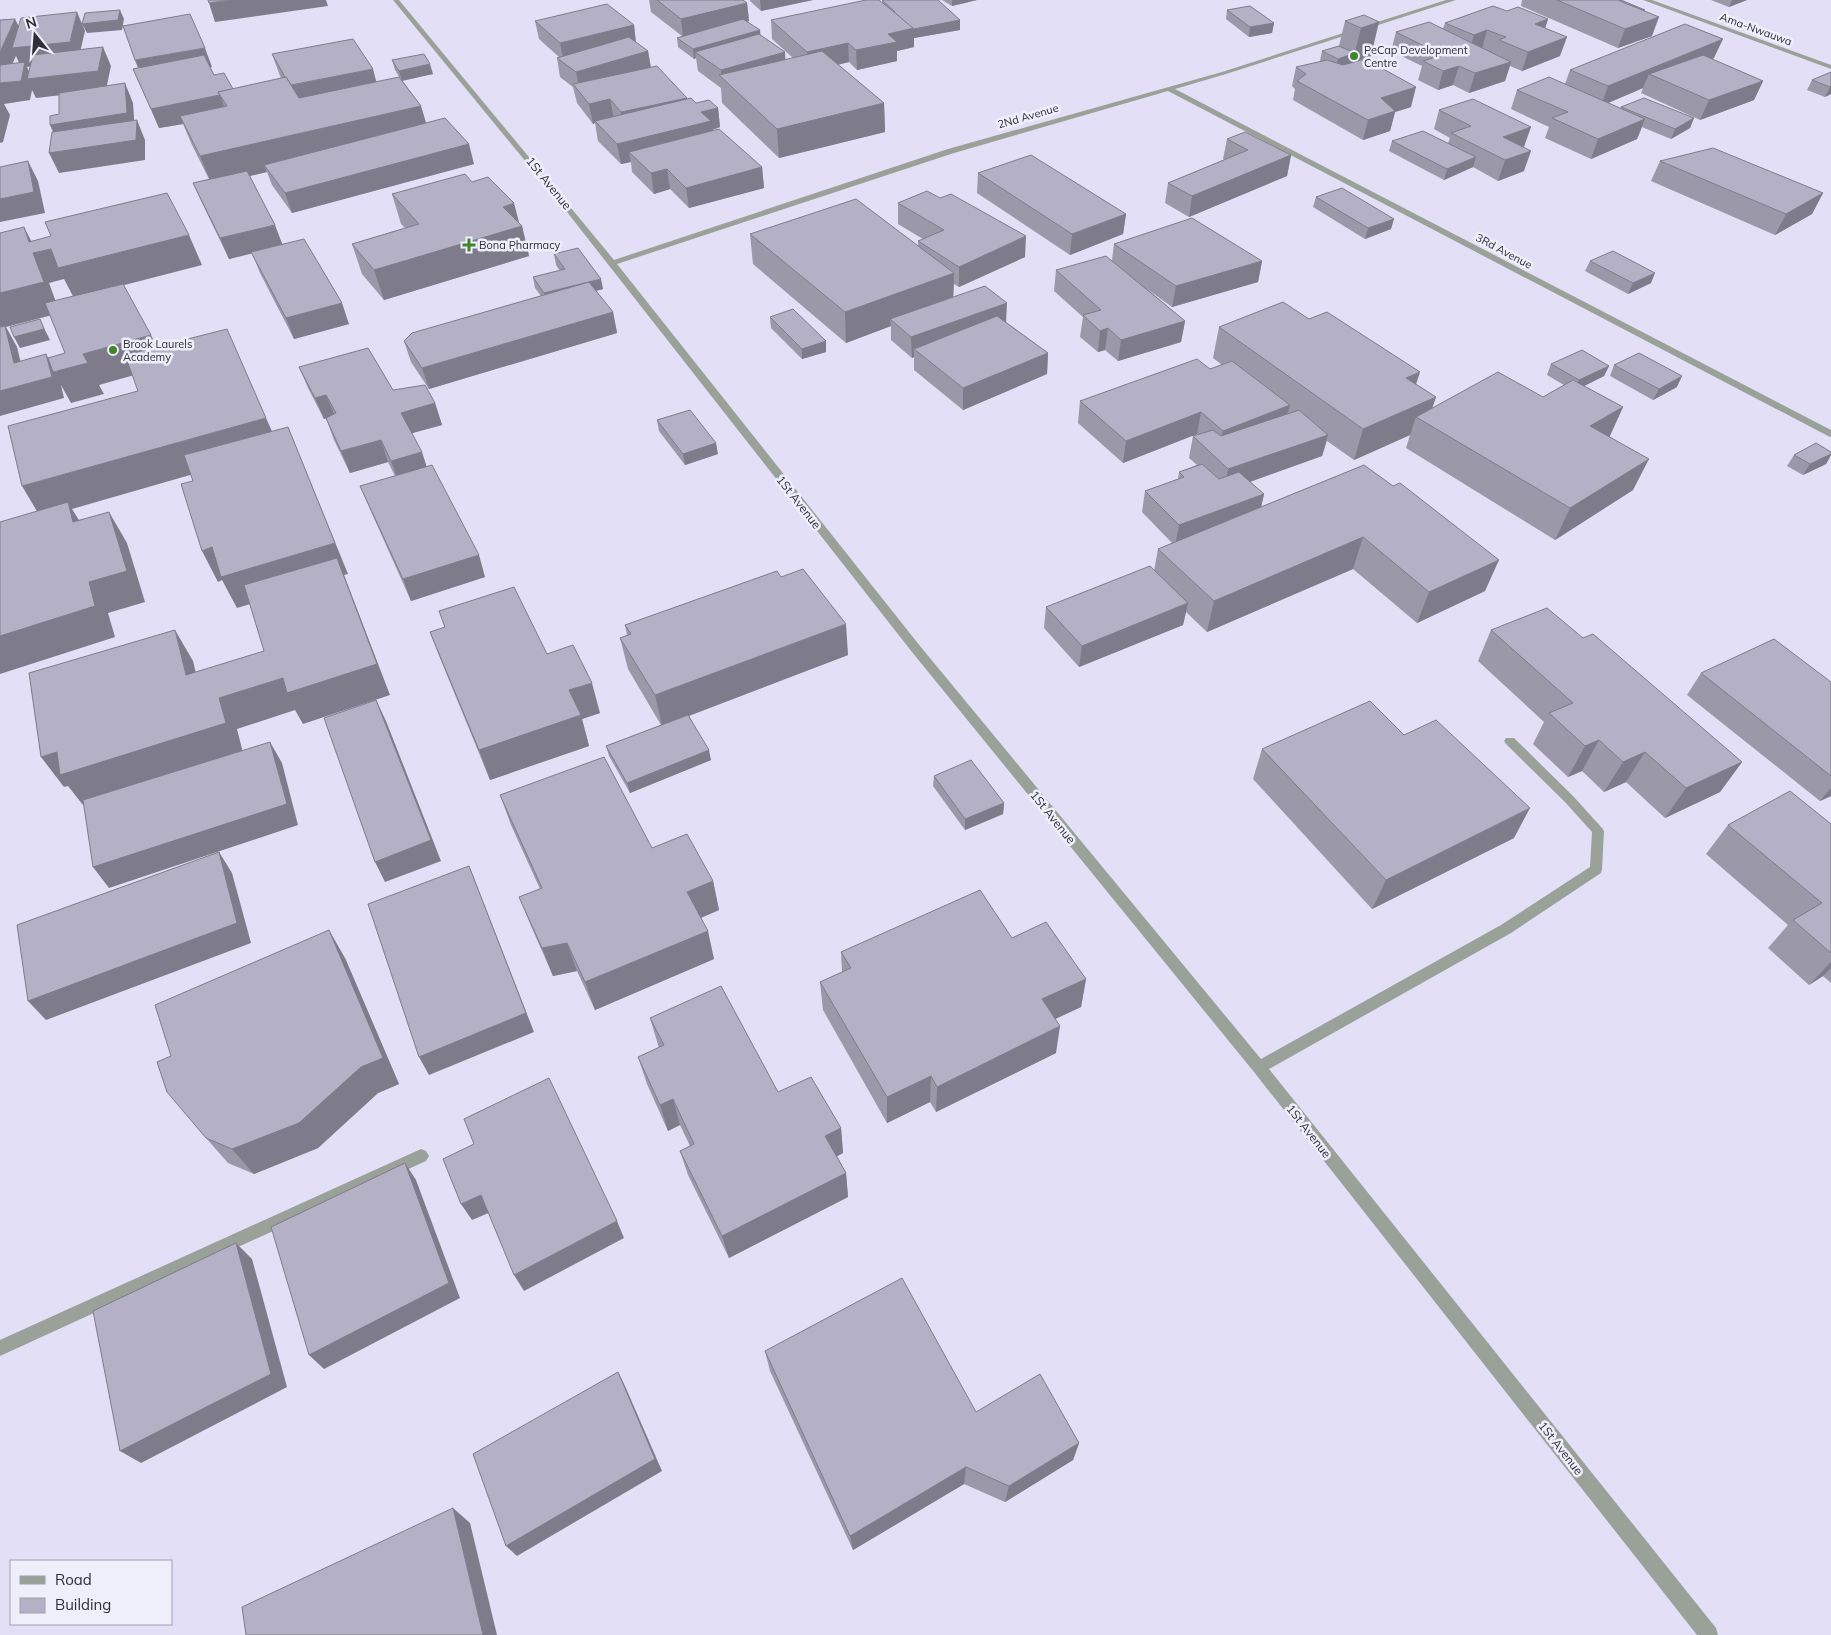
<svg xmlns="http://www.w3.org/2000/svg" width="1831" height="1635" viewBox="0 0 1831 1635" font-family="Mulish,sans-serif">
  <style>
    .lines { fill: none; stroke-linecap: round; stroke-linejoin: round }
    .minor { fill: #9aa199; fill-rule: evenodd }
    .wall { fill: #9b98aa }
    .shaded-wall { fill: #7e7c8b }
    .building { fill: #b4b1c6; stroke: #7e7c8b }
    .poi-dot { fill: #42862a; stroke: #efeefb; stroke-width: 2 }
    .labels { text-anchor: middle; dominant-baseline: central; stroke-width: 5; stroke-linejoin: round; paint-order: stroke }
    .far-street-label { font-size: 11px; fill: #2f2e36; stroke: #efeefb }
    .far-poi-label { font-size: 11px; fill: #2f2e36; stroke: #efeefb; text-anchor: start }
    .street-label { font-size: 12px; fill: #2f2e36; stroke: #efeefb }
  </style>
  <rect width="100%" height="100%" fill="#e2dff6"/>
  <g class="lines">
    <g class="minor">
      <path d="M393 0H399L614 260 948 149 1222 72 1446 0H1456L1226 74 1175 89 1831 430V437L1828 436 1168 91 954 153 617 264 920 646 1261 1059 1501 925 1590 867 1592 832 1565 802 1506 744 1504 741 1506 738H1514L1573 796 1602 828 1604 831 1602 869 1601 873 1511 933 1269 1069 1716 1628 1718 1635H1697L1254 1072 912 652 567 212Z"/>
      <path d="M1643 0H1652L1831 65V69Z"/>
      <path d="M421 1149 426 1151 429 1156 426 1161 0 1356V1340Z"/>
    </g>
  </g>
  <g class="wall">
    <path d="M649 0H743L747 3 749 21 747 22 760 35 785 52V60L793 58 772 39 771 20 882 2V0L960 20V30L914 38V47L897 51V61L857 70 849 62 838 65 884 103 885 132 779 158 722 103 721 88 698 71 696 58 694 59 678 47 677 38 682 36 651 12Z"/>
    <path d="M750 0H813L761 11 750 1Z"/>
    <path d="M942 0H977L952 6Z"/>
    <path d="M1522 0H1618L1645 11 1652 36 1618 48 1521 6Z"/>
    <path d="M1711 0H1747L1729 7Z"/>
    <path d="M1227 10 1274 23 1272 33 1249 37 1226 19Z"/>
    <path d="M1507 11 1548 19 1545 28 1560 56 1522 71 1510 66 1505 81 1469 93 1453 85 1438 90 1418 80 1422 66 1391 51 1396 32 1443 29 1445 23Z"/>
    <path d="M1364 15 1371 56 1358 61 1411 107 1395 112 1390 131 1363 140 1293 100 1295 89 1292 86 1296 67 1321 62 1320 61 1322 51 1339 46 1345 21Z"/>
    <path d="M535 21 634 25 636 43 648 51 651 67 687 99 696 103 718 108 720 127 712 130 762 167 764 188 689 208 670 189 654 194 632 172 631 162 621 164 598 141 595 123 593 124 577 103 573 87 560 77 557 58 559 57 539 39Z"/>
    <path d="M272 54 376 81 401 80 395 70 392 60 433 74 402 80 421 106 426 123 474 164 292 213 272 185 267 172 250 176 282 244 349 324 294 339 260 273 252 253 229 259 202 203 193 183 209 179 192 145 183 124 159 128 133 69 138 68 135 60 212 67H210L214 75 233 89 281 78 279 73Z"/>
    <path d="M1714 58 1712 59 1763 81 1754 100 1700 120 1641 93 1643 88 1608 103 1620 108 1621 107 1694 118 1690 128 1671 139 1642 127 1637 139 1591 159 1545 138 1549 127 1511 109 1517 90 1565 84 1570 70Z"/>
    <path d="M1831 72V94L1825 97 1807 90 1812 80Z"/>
    <path d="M1439 110 1524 147V171L1498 181 1473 167 1444 180 1389 151 1392 141 1448 143 1450 138 1434 129Z"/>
    <path d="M1227 139 1291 155 1287 176 1189 217 1165 203 1168 183 1225 160 1223 159Z"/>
    <path d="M1660 161 1823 193 1812 214 1775 235 1651 181Z"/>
    <path d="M978 173 1126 214 1123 234 1070 255 977 193Z"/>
    <path d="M472 182 522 226 529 256 384 300 362 274 352 244 405 228 401 224 392 194Z"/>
    <path d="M1316 197 1391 229 1365 239 1313 207Z"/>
    <path d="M898 203 1025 257 959 287 954 284 953 297 1006 322 1048 353 1047 374 963 410 914 370V357L912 358 891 340V326L846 343 753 264 750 234 918 246V241L923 239 898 224Z"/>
    <path d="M1114 244 1262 261 1258 282 1172 307 1147 289 1185 321 1181 342 1118 361 1105 350 1098 352 1080 337 1083 317 1054 291 1056 270 1112 260Z"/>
    <path d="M554 254 603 289 596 291 613 312 617 333 429 389 411 362 404 341 541 296 535 288 533 277 560 271 556 265Z"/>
    <path d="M1590 261 1651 283 1628 294 1585 271Z"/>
    <path d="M770 317 826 352 802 359 771 328Z"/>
    <path d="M1309 319 1416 384 1436 397 1432 408 1543 397 1564 385 1547 375 1551 364 1609 366 1604 376 1584 386 1623 407 1609 437 1633 490 1555 540 1406 448 1410 435 1354 460 1327 441 1322 456 1250 482 1264 494 1261 507 1364 465 1485 591 1417 623 1353 569 1207 632 1186 612 1183 625 1079 667 1044 628 1046 607 1154 571 1158 549 1172 543 1142 512 1145 491 1178 479 1179 472 1197 465 1189 458 1193 436 1197 435V434L1123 463 1078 423 1080 401 1210 369 1222 365 1213 358 1219 327Z"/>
    <path d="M1614 365 1677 387 1653 400 1610 376Z"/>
    <path d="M299 367 393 390 435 403 442 425 412 433 426 466 485 577 411 601 369 507 360 486 395 476 388 462 350 473 334 440 326 418 324 419 308 388Z"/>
    <path d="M657 420 718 454 685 465 659 431Z"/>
    <path d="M1831 452V455L1826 464 1803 475 1787 466 1794 455Z"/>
    <path d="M781 577 848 655 689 716 711 760 630 793 609 756 606 746 661 725 628 669 620 638 627 635 625 625Z"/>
    <path d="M439 611 547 654 600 713 582 719 589 746 490 780 442 663 430 632 445 628Z"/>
    <path d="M1491 630 1583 638 1742 762 1720 792 1665 818 1626 782 1604 792 1582 771 1568 777 1533 744 1544 722 1478 661Z"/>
    <path d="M1701 673 1831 682V796L1820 801 1687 695Z"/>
    <path d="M1262 749 1514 838 1372 909 1253 779Z"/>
    <path d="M934 776 1004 803 1003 814 965 830 933 786Z"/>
    <path d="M500 795 652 848 713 881 719 910 701 918 714 959 595 1010 577 971 553 976 531 926 519 897 540 889 511 825Z"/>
    <path d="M1831 824V983L1823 976 1809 985 1768 948 1788 925 1706 854 1728 825Z"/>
    <path d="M1012 938 1086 979 1081 1007 1055 1019 1056 1053 936 1112 930 1102 887 1123 823 1010 820 982 842 972 841 952Z"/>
    <path d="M345 958 399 1084 378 1093 318 1148 254 1174 228 1163 206 1138 171 1056Z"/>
    <path d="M650 1018 841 1128 843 1153 837 1156 846 1173 848 1197 729 1258 688 1175 680 1151 690 1146 680 1125 668 1131 647 1084 638 1057 659 1048Z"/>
    <path d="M765 1351 976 1412 1079 1443 1073 1460 1005 1502 964 1484 853 1550 770 1371Z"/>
  </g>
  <g class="shaded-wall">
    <path d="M231 0H326L328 6 215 22 209 3Z"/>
    <path d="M760 0H813L761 11Z"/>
    <path d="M952 0H977L952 6Z"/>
    <path d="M1732 0H1747L1729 7Z"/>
    <path d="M747 3 749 21 683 37 681 19Z"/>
    <path d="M120 10 124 19 122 30 87 33 82 24Z"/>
    <path d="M77 12 85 31 78 61 27 67 32 78 98 71 103 47 111 66 106 90 36 98 32 90 30 100 4 104 10 115 3 142 0 143V83L21 81 24 67H21L16 56 9 71 0 72V52L15 19 24 37 20 47 70 42Z"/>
    <path d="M1659 17 1652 36 1618 48 1625 29Z"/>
    <path d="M1548 19 1542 38 1535 24Z"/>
    <path d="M960 20V30L914 38V47L897 51V61L857 70 856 50 888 34 914 28Z"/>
    <path d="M1379 22 1371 56 1352 63 1361 28Z"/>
    <path d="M1274 23 1272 33 1249 37 1250 27Z"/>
    <path d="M634 25 636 44 564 62 560 43Z"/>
    <path d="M760 30 761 40 695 52 696 58 694 59 693 49Z"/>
    <path d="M1487 30 1482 49 1468 54 1474 35Z"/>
    <path d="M1567 37 1560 56 1522 71 1528 52Z"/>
    <path d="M1723 39 1714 58 1662 80 1649 74 1643 88 1601 106 1608 86Z"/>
    <path d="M848 43 849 62 808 71 807 52Z"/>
    <path d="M205 48 212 67 143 79 135 60Z"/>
    <path d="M648 51 651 70 580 91 576 72Z"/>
    <path d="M785 52 786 71 721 77V70Z"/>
    <path d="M1355 53 1352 63 1335 69 1338 59Z"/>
    <path d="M1511 62 1505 81 1469 93 1475 73Z"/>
    <path d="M430 64 433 74 402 81 399 71Z"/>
    <path d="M1459 66 1453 85 1438 90 1443 71Z"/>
    <path d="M373 69 378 88 296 105 289 86Z"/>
    <path d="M1763 81 1754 100 1700 120 1709 100Z"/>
    <path d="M125 83 133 103 135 133 59 145 50 125Z"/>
    <path d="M1831 86V94L1825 97 1830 87Z"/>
    <path d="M1416 87 1411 107 1395 112 1390 131 1363 140 1368 120 1381 98Z"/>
    <path d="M220 95 227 114 180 116 183 124 159 128 151 109Z"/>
    <path d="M687 98 690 117 624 132 621 112Z"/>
    <path d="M610 99 614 119 595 121V123L593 124 589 104Z"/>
    <path d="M884 103 885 132 779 158 777 129Z"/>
    <path d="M421 106 429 134 264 165 267 172 212 185 200 156Z"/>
    <path d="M718 108 720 127 712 130 713 141 629 152 631 162 621 164 617 144 701 112Z"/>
    <path d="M1694 118 1690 128 1671 139 1675 129Z"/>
    <path d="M1645 119 1637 139 1591 159 1598 139Z"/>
    <path d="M137 120 145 140V160L59 173 49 153Z"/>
    <path d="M1531 127 1524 147 1498 157 1503 137Z"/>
    <path d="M469 144 474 164 292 213 285 193Z"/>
    <path d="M1531 151 1524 171 1498 181 1505 160Z"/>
    <path d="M1291 155 1287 176 1189 217 1192 196Z"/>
    <path d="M1476 157 1473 167 1444 180 1447 169Z"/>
    <path d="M28 161 38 181 45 213 0 222V199Z"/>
    <path d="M762 167 764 188 689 208 686 188Z"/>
    <path d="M667 169 670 189 654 194 651 173Z"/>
    <path d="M1823 193 1812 214 1775 235 1786 214Z"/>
    <path d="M514 203 520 226H522L529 256 384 300 374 270 503 207Z"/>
    <path d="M1126 214 1123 234 1070 255 1072 234Z"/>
    <path d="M1394 219 1391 229 1365 239 1368 228Z"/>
    <path d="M275 225 283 246 229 259 220 238Z"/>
    <path d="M24 227 37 252 51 249 189 235 202 265 74 298 64 279 49 283 60 313 6 327 17 347 26 384 46 354 56 372 83 354 151 335 166 366 99 385 104 394 71 403 61 385 64 398 0 416V391L14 363 0 328V293L29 242Z"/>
    <path d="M1026 236 1025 257 959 287V267Z"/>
    <path d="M1262 261 1258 282 1172 307 1176 286Z"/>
    <path d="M954 273 953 303 890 319 891 326 846 343 845 312Z"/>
    <path d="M1655 273 1651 283 1628 294 1633 283Z"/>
    <path d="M601 279 603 289 546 304 544 293Z"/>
    <path d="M342 303 349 324 294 339 286 318Z"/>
    <path d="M1007 303 1006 324 914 349V357L912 358 911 337Z"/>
    <path d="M613 312 617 333 429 389 422 368Z"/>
    <path d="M40 319 45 330 50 340 20 348 14 337Z"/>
    <path d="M1185 321 1181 342 1118 361 1121 340Z"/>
    <path d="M1108 328 1105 350 1098 352 1100 331Z"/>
    <path d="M826 341V352L802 359V349Z"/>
    <path d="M1048 353 1047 374 963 410V388Z"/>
    <path d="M1609 366 1604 376 1574 391 1579 380Z"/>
    <path d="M1420 372 1410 403 1406 378Z"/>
    <path d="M1682 376 1677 387 1653 400 1659 389Z"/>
    <path d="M326 395 335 416 324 419 315 398Z"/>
    <path d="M1436 397 1427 423 1416 417 1410 435 1354 460 1363 429Z"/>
    <path d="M435 403 442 425 409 434 401 413Z"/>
    <path d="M1290 405 1284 427 1219 452 1223 431Z"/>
    <path d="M1623 407 1609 438 1590 426Z"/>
    <path d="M1201 412 1197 434 1123 463 1126 441Z"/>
    <path d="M266 418 280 449 72 509 87 533 41 518 22 486Z"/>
    <path d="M288 427 348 574 344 575 390 695 303 724 295 710 237 729 243 753 83 805 68 786 64 787 41 757 219 698 343 576 237 608 222 580 218 582 202 551Z"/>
    <path d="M1328 435 1322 456 1224 491 1228 469Z"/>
    <path d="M381 440 388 462 350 473 341 451Z"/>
    <path d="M716 443 718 454 685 465 683 454Z"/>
    <path d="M422 452 429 474 399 483 391 461Z"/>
    <path d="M1831 454V455L1826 464 1803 475 1810 464Z"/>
    <path d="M1649 459 1633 490 1555 540 1570 508Z"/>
    <path d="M1264 494 1259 516 1175 546 1179 525Z"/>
    <path d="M109 512 127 543 145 602 108 613 115 637 0 674V636L89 582Z"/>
    <path d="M1363 537 1353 569 1207 632 1214 601Z"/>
    <path d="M479 555 485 577 411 601 403 579Z"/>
    <path d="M1499 560 1485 591 1417 623 1429 592Z"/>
    <path d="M1188 603 1183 625 1079 667 1082 646Z"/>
    <path d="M846 624 848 655 662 726 655 695Z"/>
    <path d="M175 630 193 661 204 706 186 675Z"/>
    <path d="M592 683 600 713 582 719 589 746 490 780 479 750 569 690Z"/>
    <path d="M376 700 386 721 441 861 385 882 375 862Z"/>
    <path d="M1599 740 1582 771 1568 777 1585 746Z"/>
    <path d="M270 742 282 763 298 825 109 888 93 867Z"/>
    <path d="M709 750 711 760 630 793 627 783Z"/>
    <path d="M1645 752 1626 782 1604 792 1623 762Z"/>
    <path d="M1742 762 1720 792 1665 818 1686 788Z"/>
    <path d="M1831 788V796L1820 801Z"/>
    <path d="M1004 803 1003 814 965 830V819Z"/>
    <path d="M1530 808 1514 838 1372 909 1386 880Z"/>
    <path d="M219 852 232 873 251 943 46 1020 28 1001Z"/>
    <path d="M469 866 534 1032 429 1075 419 1057Z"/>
    <path d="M713 881 719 910 693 921 687 892Z"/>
    <path d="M329 930 345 958 399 1084 378 1093 318 1148 254 1174 232 1149Z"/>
    <path d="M708 931 714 959 595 1010 585 982Z"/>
    <path d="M567 943 577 971 553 976 542 948Z"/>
    <path d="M1831 962V968L1823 976 1809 985Z"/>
    <path d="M1086 979 1081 1007 1038 1027 1042 999Z"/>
    <path d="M1060 1026 1056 1053 936 1112 937 1087Z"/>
    <path d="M931 1076 930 1102 887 1123V1097Z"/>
    <path d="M673 1099 680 1125 668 1131 660 1105Z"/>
    <path d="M841 1128 843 1153 828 1161 825 1136Z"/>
    <path d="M405 1163 416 1180 460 1298 324 1369 309 1355Z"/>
    <path d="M846 1173 848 1197 729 1258 722 1236Z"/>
    <path d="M481 1195 491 1212 472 1220 461 1204Z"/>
    <path d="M617 1221 624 1238 524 1291 514 1275Z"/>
    <path d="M236 1243 252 1259 287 1387 141 1463 120 1451Z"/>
    <path d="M618 1372 625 1386 662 1471 517 1556 506 1546Z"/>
    <path d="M1079 1443 1073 1460 1005 1502 1009 1486Z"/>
    <path d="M966 1467 964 1484 853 1550 850 1536Z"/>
    <path d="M453 1508 470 1523 497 1635H483Z"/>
  </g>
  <g class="building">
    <path d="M208 0H231L209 3Z"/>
    <path d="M657 0H743L747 3 681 19Z"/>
    <path d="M866 0H879L914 28 888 34 897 42 856 50 848 43 807 52 771 20Z"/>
    <path d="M882 0H938L960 20 914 29 894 12H895Z"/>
    <path d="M1557 0H1618L1659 17 1625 29Z"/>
    <path d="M1621 0 1645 10H1643L1620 1Z"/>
    <path d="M607 4 634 25 560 43 535 21Z"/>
    <path d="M1250 6 1274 23 1250 27 1227 10Z"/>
    <path d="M1493 6 1507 11 1518 7 1548 19 1535 24 1567 37 1528 52 1499 40 1506 37 1487 30 1474 35 1445 23Z"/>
    <path d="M120 10 118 20 82 24 85 13Z"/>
    <path d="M77 12 70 42 12 48 21 18Z"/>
    <path d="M190 14 205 48 135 60 123 26Z"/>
    <path d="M1364 15 1379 22 1361 28 1345 21Z"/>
    <path d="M15 19 0 52V20Z"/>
    <path d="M743 19 760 30 693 49 677 38Z"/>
    <path d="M1429 22 1511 62 1475 73 1459 66 1443 71 1423 61 1442 55 1396 32Z"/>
    <path d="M1685 24 1723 39 1608 86 1570 70Z"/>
    <path d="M759 34 785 52 721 70 695 52Z"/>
    <path d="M629 37 648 51 576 72 557 58Z"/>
    <path d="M353 39 373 69 291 85 286 77H285L272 54Z"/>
    <path d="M1339 46 1355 53 1338 59 1322 51Z"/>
    <path d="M103 47 98 71 27 79 33 55Z"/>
    <path d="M822 51 884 103 777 129 719 75Z"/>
    <path d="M424 54 430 64 399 71 392 60Z"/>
    <path d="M204 55 214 75 224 73 233 89 218 92 220 95 151 109 133 69Z"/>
    <path d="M1703 55 1763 81 1709 100 1649 74Z"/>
    <path d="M1365 59 1416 87 1381 98 1395 111 1368 120 1297 81 1306 74 1296 67 1327 60 1343 65Z"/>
    <path d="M25 62 21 81 0 83V65Z"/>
    <path d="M657 66 687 98 621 112 610 99 589 104 573 84Z"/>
    <path d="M1831 72V86L1830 87 1812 80Z"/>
    <path d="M286 77 299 98 399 77 421 106 200 156 180 116 227 106 218 92Z"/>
    <path d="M1549 77 1645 119 1598 139 1552 118 1568 112 1517 90Z"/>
    <path d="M125 83 127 113 50 125V116L59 114V93Z"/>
    <path d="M691 98 696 103 709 100 718 108 701 112 711 121 617 144 595 121Z"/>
    <path d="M1644 98 1694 118 1675 129 1621 107Z"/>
    <path d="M1473 99 1531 127 1503 137 1531 151 1505 160 1451 133 1471 126 1439 110Z"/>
    <path d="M445 118 469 144 285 193 264 165Z"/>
    <path d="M137 120 136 140 49 153 52 132Z"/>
    <path d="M719 129 762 167 686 188 667 169 651 173 629 152Z"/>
    <path d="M1423 131 1476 157 1447 169 1392 141Z"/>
    <path d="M1245 132 1291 155 1192 196 1168 183 1248 150 1227 139Z"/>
    <path d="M1713 148 1823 193 1786 214 1660 161Z"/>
    <path d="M1031 155 1126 214 1072 234 978 173Z"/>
    <path d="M28 161 34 192 0 199V167Z"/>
    <path d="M247 171 275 225 220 238 193 183Z"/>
    <path d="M465 174 472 182 488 177 514 203 503 207 522 226 374 270 352 244 419 224 392 194Z"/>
    <path d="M1342 188 1394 219 1368 228 1316 197Z"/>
    <path d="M927 191 940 198 951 194 1026 236 959 267 918 241 944 230 898 203Z"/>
    <path d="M167 193 189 235 58 268 51 249 33 253 44 282 0 293V233L24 227 29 242 51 236 45 222Z"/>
    <path d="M856 199 954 273 845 312 750 234Z"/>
    <path d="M1192 218 1262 261 1176 286 1114 244Z"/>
    <path d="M304 239 342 303 286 318 251 252Z"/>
    <path d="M578 248 601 279 544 293 533 277 565 269 554 254Z"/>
    <path d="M1613 251 1655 273 1633 283 1590 261Z"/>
    <path d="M1106 256 1185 321 1121 340 1108 328 1100 331 1083 315 1101 310 1056 270Z"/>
    <path d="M589 282 613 312 422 368 404 341 412 333Z"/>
    <path d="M123 284 151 335 83 354 88 363 53 372 48 358 65 353 45 303Z"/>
    <path d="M985 286 1007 303 911 337 890 319Z"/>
    <path d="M1283 302 1309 319 1327 312 1420 372 1406 378 1436 397 1363 429 1219 327Z"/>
    <path d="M793 309 826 341 802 349 770 317Z"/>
    <path d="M997 316 1048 353 963 388 914 349Z"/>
    <path d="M40 319 44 329 14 337 10 327Z"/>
    <path d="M5 326 14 363 46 354 52 377 0 391V327Z"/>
    <path d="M227 329 266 418 22 486 8 426 138 391 125 355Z"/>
    <path d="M368 348 393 390 425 385 435 403 401 413 422 452 391 461 381 440 341 451 326 418 336 413 326 395 315 398 299 367Z"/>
    <path d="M1582 350 1609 366 1579 380 1551 364Z"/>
    <path d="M1639 353 1682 376 1659 389 1614 365Z"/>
    <path d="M1197 359 1210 369 1232 361 1290 405 1223 431 1201 412 1126 441 1080 401Z"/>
    <path d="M1498 372 1543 397 1573 380 1623 407 1590 426 1649 459 1570 508 1416 417Z"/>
    <path d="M690 410 716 443 683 454 657 420Z"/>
    <path d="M1299 410 1328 435 1228 469 1193 436 1213 430 1221 436Z"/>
    <path d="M288 427 335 543 221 577 212 547 202 551 181 484 193 481 184 455Z"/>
    <path d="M1816 443 1831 452V454L1810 464 1794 455Z"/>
    <path d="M1202 464 1219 479 1239 472 1264 494 1179 525 1145 491 1184 477 1179 472Z"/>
    <path d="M432 465 479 555 403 579 360 486Z"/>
    <path d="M1364 465 1393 486 1400 483 1499 560 1429 592 1363 537 1214 601 1158 549Z"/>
    <path d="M68 502 73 522 109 512 127 571 89 582 95 606 0 636V522Z"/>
    <path d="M337 558 377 664 287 693 283 678 219 698 226 723 60 775 57 752 41 757 29 673 175 630 186 675 264 651 244 585Z"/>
    <path d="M1150 566 1188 603 1082 646 1046 607Z"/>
    <path d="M803 569 846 624 655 695 620 638 631 634 625 625 777 571 781 577Z"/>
    <path d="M514 587 547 654 573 645 592 683 569 690 581 715 479 750 430 632 445 627 439 611Z"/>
    <path d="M1547 608 1583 638 1593 634 1742 762 1686 788 1645 752 1623 762 1599 740 1585 746 1549 713 1573 703 1491 630Z"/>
    <path d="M1774 639 1831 682V776L1701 673Z"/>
    <path d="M376 700 431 840 375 862 324 718Z"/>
    <path d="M1370 701 1404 735 1436 720 1530 808 1386 880 1262 749Z"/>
    <path d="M688 715 709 750 627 783 606 746Z"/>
    <path d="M270 742 287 804 93 867 83 800Z"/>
    <path d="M604 757 652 848 687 834 713 881 687 892 708 931 585 982 567 943 542 948 519 897 542 888 500 795Z"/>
    <path d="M971 760 1004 803 965 819 934 776Z"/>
    <path d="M1790 791 1831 824V953L1793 920 1822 903 1728 825Z"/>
    <path d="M219 852 237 923 28 1001 17 925Z"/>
    <path d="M469 866 526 1013 419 1057 368 904Z"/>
    <path d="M980 890 1012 938 1046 922 1086 979 1042 999 1060 1026 937 1087 931 1076 887 1097 820 982 851 968 841 952Z"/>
    <path d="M329 930 383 1058 361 1067 299 1123 232 1149 206 1138 167 1092 157 1062 171 1056 155 1005Z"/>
    <path d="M721 986 778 1092 811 1077 841 1128 825 1136 846 1173 722 1236 680 1151 694 1144 673 1099 660 1105 638 1057 664 1045 650 1018Z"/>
    <path d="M549 1078 617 1221 514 1275 481 1195 461 1204 443 1159 474 1144 464 1119Z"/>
    <path d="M405 1163 449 1283 309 1355 271 1227Z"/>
    <path d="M236 1243 271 1374 120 1451 93 1311Z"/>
    <path d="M902 1278 976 1412 1040 1374 1079 1443 1009 1486 966 1467 850 1536 765 1351Z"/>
    <path d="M618 1372 655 1459 506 1546 473 1454Z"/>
    <path d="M453 1508 483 1635H246L242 1607Z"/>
  </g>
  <g class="poi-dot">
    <circle cx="1354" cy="56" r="5"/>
    <path d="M466.5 237.5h5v5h5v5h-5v5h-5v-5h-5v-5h5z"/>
    <circle cx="113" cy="350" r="5"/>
  </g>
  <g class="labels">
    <g class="far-street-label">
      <text transform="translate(1756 29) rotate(20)">Ama-Nwauwa</text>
      <text transform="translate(1028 116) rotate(-16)">2Nd Avenue</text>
      <text transform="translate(1504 251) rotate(28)">3Rd Avenue</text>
    </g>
    <g class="far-poi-label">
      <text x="1364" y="50">PeCap Development<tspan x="1364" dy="13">Centre</tspan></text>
      <text x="479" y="245">Bona Pharmacy</text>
      <text x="123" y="344">Brook Laurels<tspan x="123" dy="13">Academy</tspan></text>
    </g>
    <g class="street-label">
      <text transform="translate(549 183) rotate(51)">1St Avenue</text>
      <text transform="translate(799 502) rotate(52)">1St Avenue</text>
      <text transform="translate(1053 817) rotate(51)">1St Avenue</text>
      <text transform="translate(1309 1131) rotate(52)">1St Avenue</text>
      <text transform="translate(1561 1448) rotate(52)">1St Avenue</text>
    </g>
  </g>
  <rect x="10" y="1560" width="162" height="65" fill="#efeefb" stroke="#a2a1ac"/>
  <rect x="20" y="1576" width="25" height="8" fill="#9aa199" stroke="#a2a1ac"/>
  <text x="55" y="1585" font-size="15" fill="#2f2e36">Road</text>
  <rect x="20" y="1598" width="25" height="15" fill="#b4b1c6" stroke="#a2a1ac"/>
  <text x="55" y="1610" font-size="15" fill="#2f2e36">Building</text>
  <g transform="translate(35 35) rotate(343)" stroke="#efeefb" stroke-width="4" paint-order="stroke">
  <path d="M0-4L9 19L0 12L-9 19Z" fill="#2f2e36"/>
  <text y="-8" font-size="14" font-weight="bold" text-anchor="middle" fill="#2f2e36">N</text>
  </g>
</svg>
